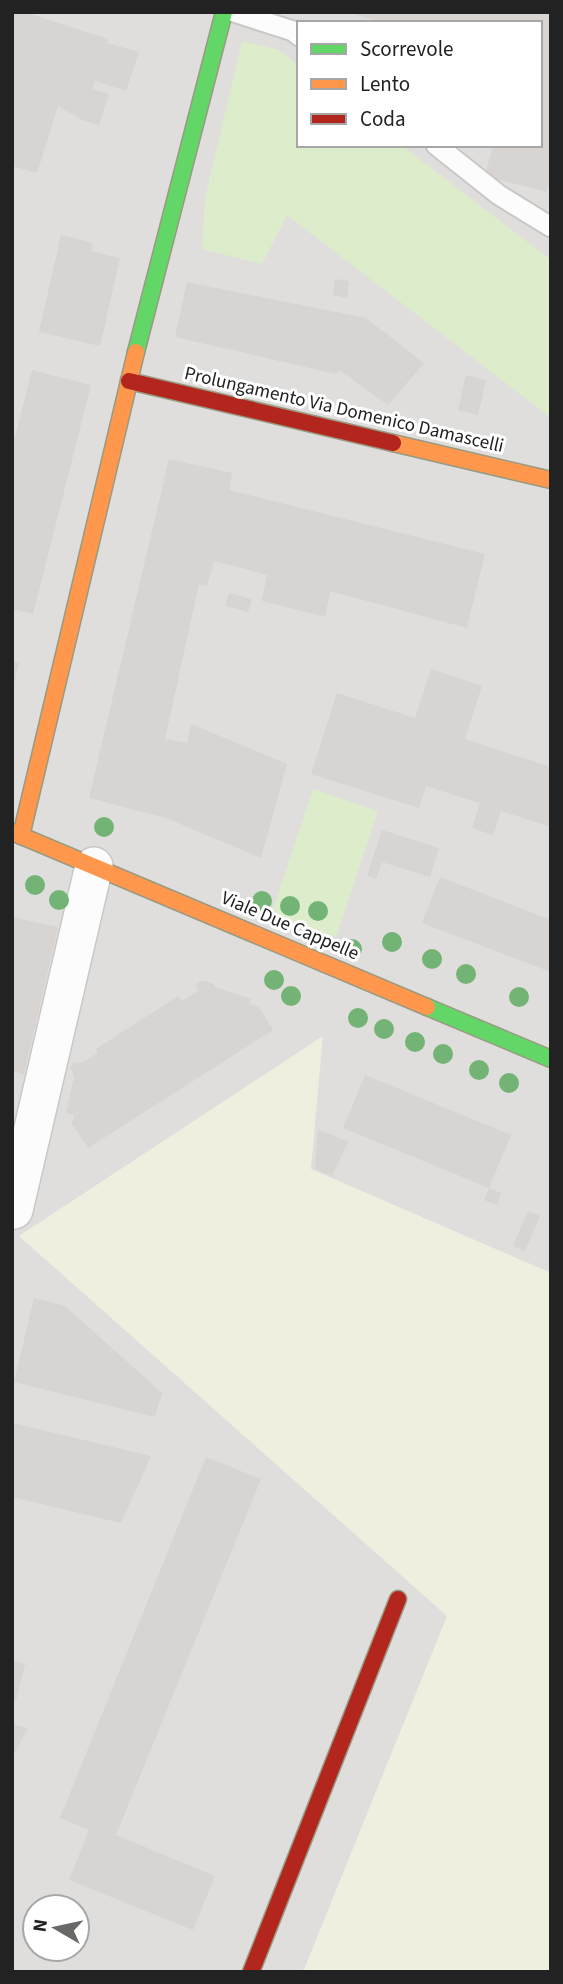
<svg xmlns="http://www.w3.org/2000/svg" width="563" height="1984" viewBox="0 0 563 1984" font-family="'Source Sans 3',sans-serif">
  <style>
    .residential { fill: #dfdedc; fill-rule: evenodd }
    .farmland { fill: #efefdf }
    .grass { fill: #ddeccb }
    .building { fill: #d7d4d2 }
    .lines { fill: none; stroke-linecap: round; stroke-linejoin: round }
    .lane-casing { stroke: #c9c8c7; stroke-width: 23 }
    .street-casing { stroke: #c9c8c7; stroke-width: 40 }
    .fast-casing { stroke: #999a82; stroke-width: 19 }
    .slow-casing { stroke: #999a82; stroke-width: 19 }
    .jam-casing { stroke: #999a82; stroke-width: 19 }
    .lane { stroke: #fdfcfc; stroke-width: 19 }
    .street { stroke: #fdfcfc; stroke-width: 37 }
    .fast { stroke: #63d668; stroke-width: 16 }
    .slow { stroke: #ff974d; stroke-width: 16 }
    .jam { stroke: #b3261e; stroke-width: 16 }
    .tree { fill: #73b476 }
    .labels { text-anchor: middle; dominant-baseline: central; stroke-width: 6; stroke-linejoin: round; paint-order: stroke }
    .street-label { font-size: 19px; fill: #222; stroke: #fff }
  </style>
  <rect width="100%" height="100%" fill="#f0eeeb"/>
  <path class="residential" d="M12 12H551V1972H12ZM299 23H540V145H299ZM35 1907H77V1949H35Z"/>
  <path class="farmland" d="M323 1036 311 1169 551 1273V1972H303L447 1616 19 1236Z"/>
  <g class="grass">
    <path d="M242 41 279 50 299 66V145H401L551 260V418L287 215 262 264 202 249 205 198Z"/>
    <path d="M313 789 378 811 336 937 271 915Z"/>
  </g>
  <g class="building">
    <path d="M12 12H24L108 39 107 43 139 52 126 91 95 81 92 89 109 94 99 125 82 120 58 106 37 173 12 166Z"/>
    <path d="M347 12H551V179L547 192 485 176 493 145H540V23H384Z"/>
    <path d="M61 235 93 243 91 251 120 258 100 346 39 332Z"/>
    <path d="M335 279 349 281 347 298 333 295Z"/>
    <path d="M187 282 366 318 424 363 388 405 339 370 336 374 175 337Z"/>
    <path d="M32 370 91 385 33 614 12 609V448Z"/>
    <path d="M466 375 486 380 478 415 458 410Z"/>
    <path d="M169 459 232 473 229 490 485 554 467 628 330 591 325 617 262 601 267 575 214 561 207 586 199 584 165 739 187 743 191 724 287 764 261 858 166 818 89 798Z"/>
    <path d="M229 593 252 599 248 612 225 606Z"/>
    <path d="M12 661 19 663 13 688H12Z"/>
    <path d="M431 669 482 686 465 739 551 767V827L501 811 493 835 472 828 480 803 426 786 419 808 311 774 337 693 415 718Z"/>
    <path d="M382 830 439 848 430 877 382 862 376 879 367 876Z"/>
    <path d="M440 877 551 920V972L422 923Z"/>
    <path d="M12 917 58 927 24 1074 12 1071Z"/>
    <path d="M199 981H205L212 983 215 987 251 999 249 1004 259 1007 273 1030 88 1148 72 1124 74 1115 66 1113 74 1077 70 1067 73 1063 83 1062 98 1053 96 1049 178 996 181 1001 198 991 196 984Z"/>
    <path d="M365 1075 511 1135 489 1188 343 1128Z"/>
    <path d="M318 1129 348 1142 332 1176 315 1169Z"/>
    <path d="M489 1188 501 1193 497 1205 484 1200Z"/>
    <path d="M528 1211 540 1216 525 1251 513 1246Z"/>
    <path d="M34 1298 65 1306 162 1393 155 1417 14 1382Z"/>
    <path d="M12 1423 151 1456 121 1523 12 1497Z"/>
    <path d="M206 1457 261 1479 116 1835 215 1876 193 1930 69 1880 89 1830 60 1818Z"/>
    <path d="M12 1661 25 1664 16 1701 12 1700Z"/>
    <path d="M12 1724 28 1728 12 1758Z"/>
  </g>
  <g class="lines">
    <g class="lane-casing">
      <g id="lane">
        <path d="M234 12 293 31 299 36"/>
        <path d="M436 145 499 195 551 227"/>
      </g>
    </g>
    <g class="street-casing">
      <path id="street" d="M14 1210 94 866"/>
    </g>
    <g class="fast-casing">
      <g id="fast">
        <path d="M136 352 224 12"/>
        <path d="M427 1007 551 1059"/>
      </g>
    </g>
    <g class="slow-casing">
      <g id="slow">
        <path d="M393 443 551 480"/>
        <path d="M12 832 427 1007"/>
        <path d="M21 836 136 352"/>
      </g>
    </g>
    <g class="jam-casing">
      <g id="jam">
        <path d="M129 381 393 443"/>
        <path d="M251 1972 398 1599"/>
      </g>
    </g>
    <use href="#lane" class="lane"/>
    <use href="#street" class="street"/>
    <use href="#fast" class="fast"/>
    <use href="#slow" class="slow"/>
    <use href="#jam" class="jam"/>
  </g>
  <g class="tree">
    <circle cx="104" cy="827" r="10"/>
    <circle cx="35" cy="885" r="10"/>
    <circle cx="59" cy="900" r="10"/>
    <circle cx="262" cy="901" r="10"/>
    <circle cx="290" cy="906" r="10"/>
    <circle cx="318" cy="911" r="10"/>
    <circle cx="392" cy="942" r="10"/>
    <circle cx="352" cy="949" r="10"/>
    <circle cx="432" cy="959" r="10"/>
    <circle cx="466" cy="974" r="10"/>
    <circle cx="274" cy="980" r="10"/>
    <circle cx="291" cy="996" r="10"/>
    <circle cx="519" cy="997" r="10"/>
    <circle cx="358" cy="1018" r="10"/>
    <circle cx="384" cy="1029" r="10"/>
    <circle cx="415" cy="1042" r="10"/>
    <circle cx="443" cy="1054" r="10"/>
    <circle cx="479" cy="1070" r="10"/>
    <circle cx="509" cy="1083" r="10"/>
  </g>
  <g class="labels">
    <g class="street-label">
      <text transform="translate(344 410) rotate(13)">Prolungamento Via Domenico Damascelli</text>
      <text transform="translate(290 926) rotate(23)">Viale Due Cappelle</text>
    </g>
  </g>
  <rect width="563" height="1984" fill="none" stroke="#222222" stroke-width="28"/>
  <rect x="297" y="21" width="245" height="126" fill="#ffffff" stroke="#a7a7a7" stroke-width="2"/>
  <rect x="311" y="44" width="35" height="10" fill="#63d668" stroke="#a7a7a7" stroke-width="2"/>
  <text x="360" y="56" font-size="21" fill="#222222">Scorrevole</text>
  <rect x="311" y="79" width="35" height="10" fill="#ff974d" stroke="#a7a7a7" stroke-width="2"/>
  <text x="360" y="91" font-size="21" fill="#222222">Lento</text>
  <rect x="311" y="114" width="35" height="10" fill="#b3261e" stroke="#a7a7a7" stroke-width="2"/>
  <text x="360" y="126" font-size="21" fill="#222222">Coda</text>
  <g transform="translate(56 1928) rotate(279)"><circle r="33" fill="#ffffff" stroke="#a7a7a7" stroke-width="2"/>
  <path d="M0-5L12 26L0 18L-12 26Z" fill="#6a6968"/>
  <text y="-10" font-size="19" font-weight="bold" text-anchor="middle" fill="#222222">N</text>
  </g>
</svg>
